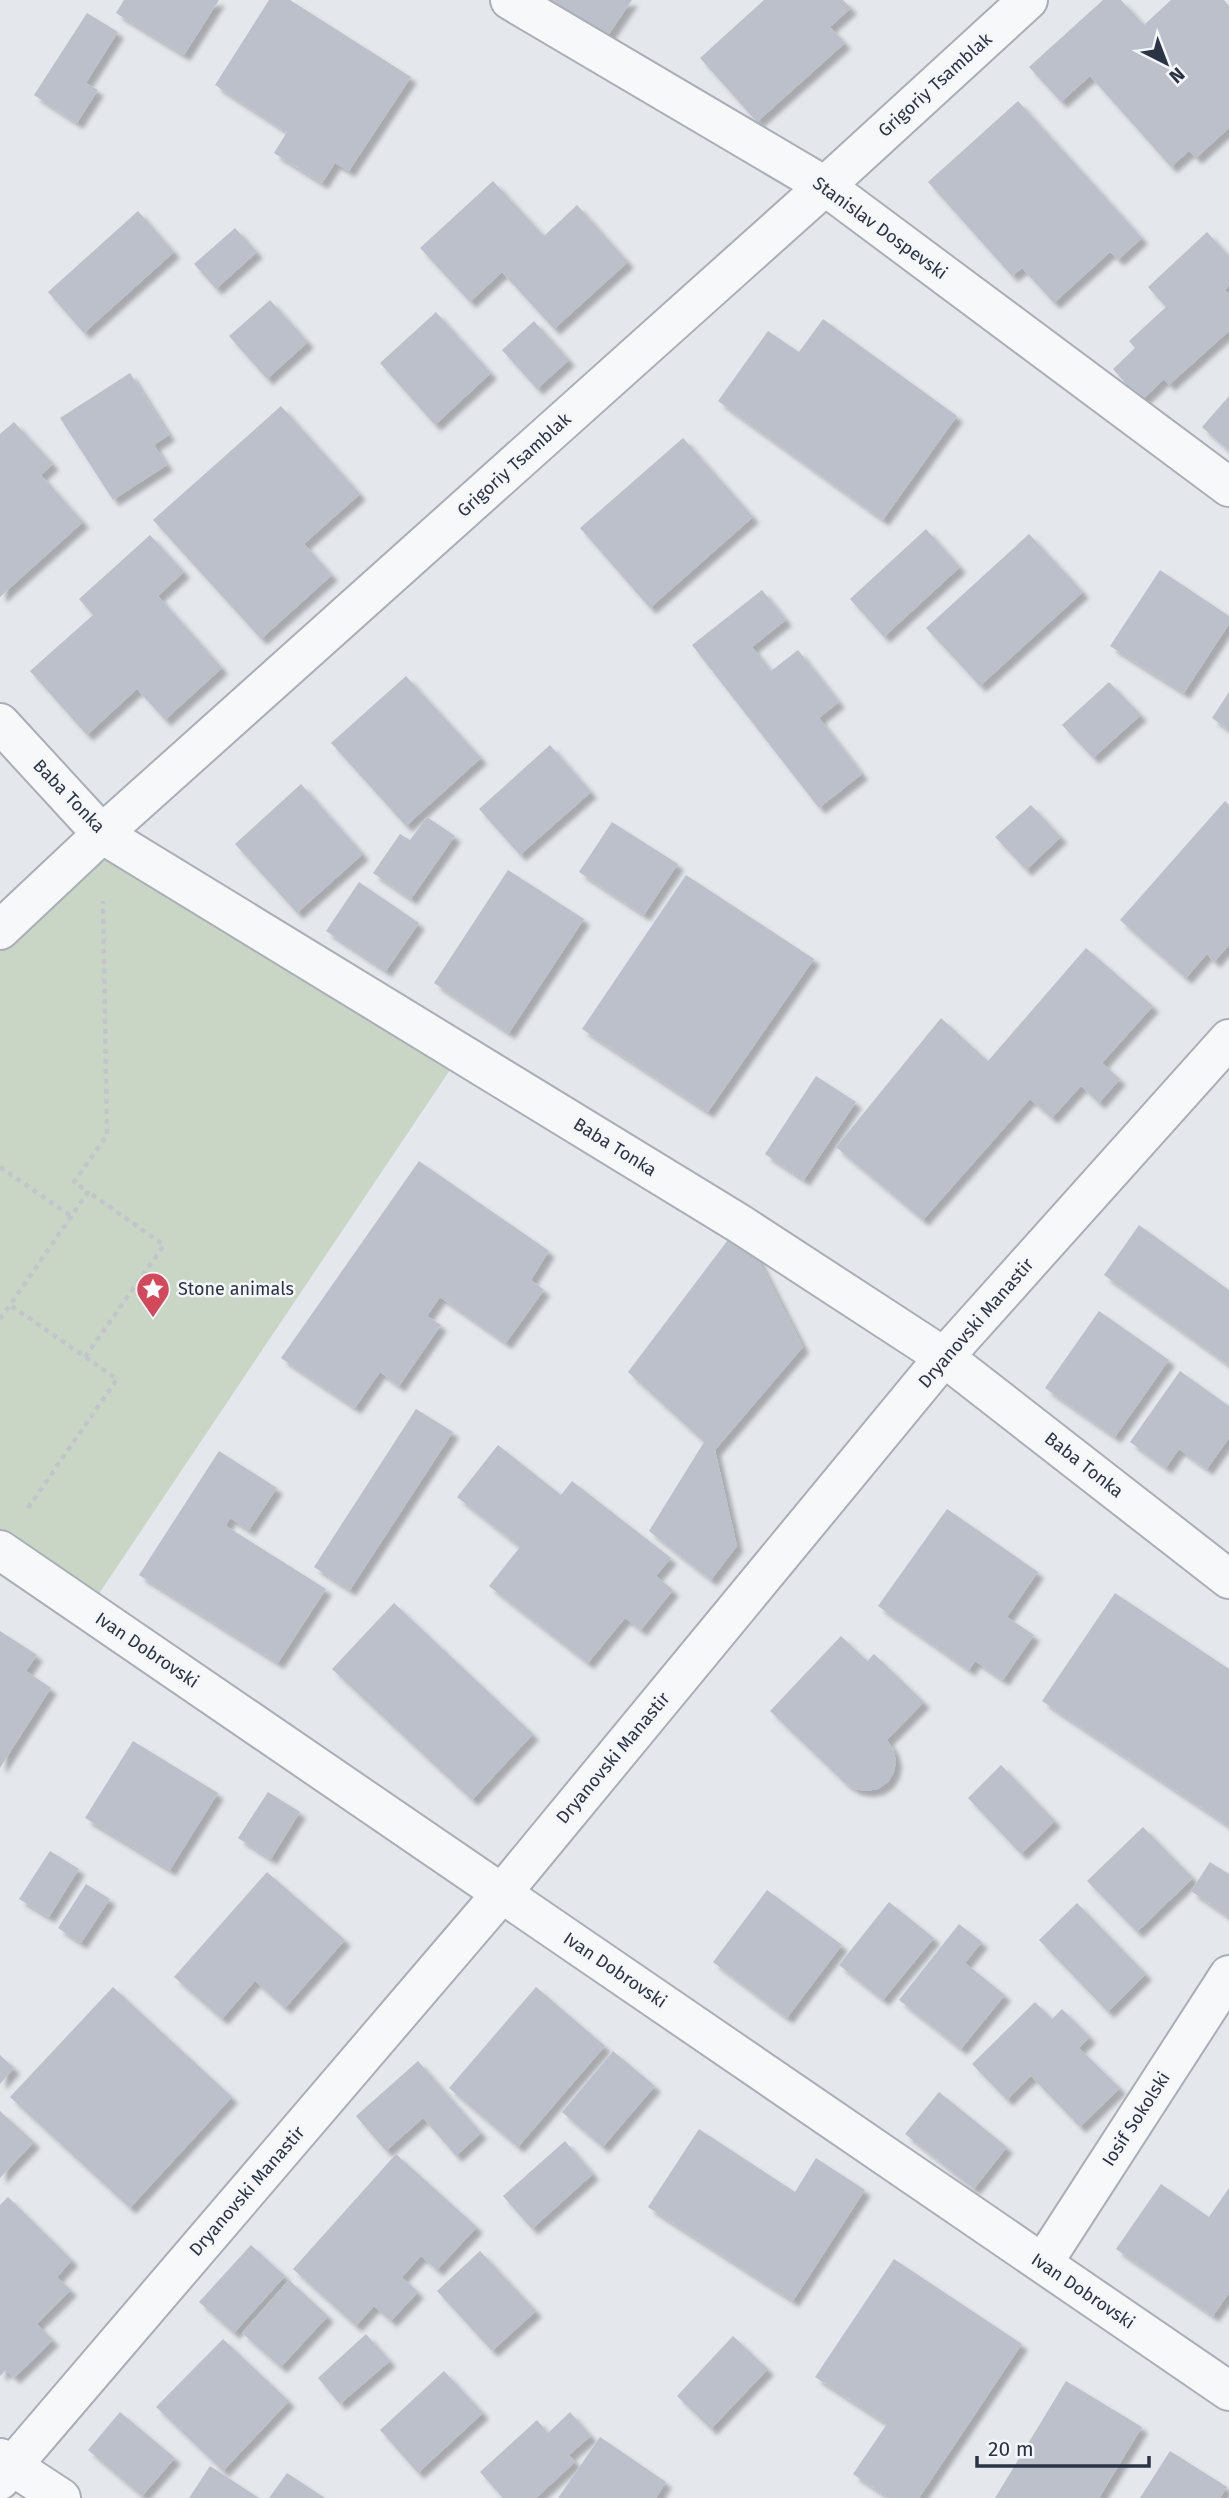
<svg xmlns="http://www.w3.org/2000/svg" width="1229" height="2498" viewBox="0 0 1229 2498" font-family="'Fira Sans',sans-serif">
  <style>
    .green { fill: #c9d6c5 }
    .building { fill: #bbc0ca; filter: url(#shadow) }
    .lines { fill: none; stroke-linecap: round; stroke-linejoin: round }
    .minor-casing { stroke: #a9aeb7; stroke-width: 42 }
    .path { stroke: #c2c5cb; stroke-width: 4.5; stroke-dasharray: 5 5; stroke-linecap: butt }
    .minor { stroke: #f7f8fa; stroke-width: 38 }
    .labels { text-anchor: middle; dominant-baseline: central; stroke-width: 5; stroke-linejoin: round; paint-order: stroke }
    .street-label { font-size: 18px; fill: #2b3445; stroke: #f4f6f9 }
    .poi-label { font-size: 18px; fill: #2b3445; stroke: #f4f6f9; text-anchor: start }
  </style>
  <defs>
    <filter id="shadow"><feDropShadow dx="6" dy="6" stdDeviation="2" flood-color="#0004"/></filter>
  </defs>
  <rect width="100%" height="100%" fill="#e4e7ec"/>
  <path class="green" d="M102 834 462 1052 88 1610 0 1550V930Z"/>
  <g class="building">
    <path d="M124 0H219L184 55 116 13Z"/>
    <path d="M269 0H290L411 77 349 171 335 163 322 183 274 153 287 132 215 85Z"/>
    <path d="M545 0H632L605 40Z"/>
    <path d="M764 0H843L851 8 830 27 845 43 757 122 700 58Z"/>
    <path d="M1103 0H1121L1144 25 1171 0H1224L1229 6V128L1196 158 1189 151 1171 167 1090 76 1061 102 1029 67Z"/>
    <path d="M87 13 118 32 86 83 98 90 77 123 34 95Z"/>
    <path d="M1018 101 1142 238 1118 260 1110 252 1054 303 1022 268 1012 276 928 182Z"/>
    <path d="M493 181 544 236 577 205 628 262 554 329 502 272 470 302 420 248Z"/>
    <path d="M138 211 174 252 84 333 48 292Z"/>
    <path d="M235 228 257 252 216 289 194 264Z"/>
    <path d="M1207 232 1229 256V285L1225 290 1229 294V331L1169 385 1164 379 1141 401 1113 369 1135 348 1129 341 1166 307 1148 287Z"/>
    <path d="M270 300 308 342 267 379 229 336Z"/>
    <path d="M436 312 491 373 435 425 380 363Z"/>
    <path d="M823 319 957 416 883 520 718 401 768 331 799 352Z"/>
    <path d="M534 321 569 360 537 389 502 350Z"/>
    <path d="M130 373 169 435 154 445 167 465 113 500 60 418Z"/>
    <path d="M1229 396V451L1202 427Z"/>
    <path d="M281 406 360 494 304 544 332 575 261 639 153 520Z"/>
    <path d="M14 422 53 464 41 475 83 522 0 597V434Z"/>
    <path d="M683 438 753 517 650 608 580 528Z"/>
    <path d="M926 529 960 567 884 637 850 599Z"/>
    <path d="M1029 534 1083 592 980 686 926 628Z"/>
    <path d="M150 535 184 572 158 596 222 668 165 720 137 689 87 735 30 671 93 615 79 599Z"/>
    <path d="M1160 570 1229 616V624L1184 693 1110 646Z"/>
    <path d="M762 590 786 620 752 647 771 671 798 650 839 702 819 718 862 774 819 808 692 645Z"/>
    <path d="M406 676 481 758 406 826 331 743Z"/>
    <path d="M1109 682 1141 715 1093 758 1062 725Z"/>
    <path d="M1229 692V730L1212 718Z"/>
    <path d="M550 745 591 792 520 855 479 809Z"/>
    <path d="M301 784 363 854 297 913 235 844Z"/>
    <path d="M1225 801 1229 805V945L1214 962 1207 954 1186 978 1120 920Z"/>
    <path d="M1031 805 1061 837 1026 870 995 837Z"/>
    <path d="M427 817 455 836 411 899 373 873 400 834 410 840Z"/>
    <path d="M612 822 678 864 644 915 579 872Z"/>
    <path d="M508 870 584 919 509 1033 434 983Z"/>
    <path d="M686 875 814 959 708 1112 582 1029Z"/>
    <path d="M359 882 419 923 386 971 326 931Z"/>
    <path d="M1086 948 1153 1006 1102 1063 1120 1079 1099 1103 1081 1086 1052 1118 1030 1099 923 1220 836 1147 941 1018 988 1061Z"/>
    <path d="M816 1076 856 1102 804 1180 765 1154Z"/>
    <path d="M419 1161 549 1251 531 1280 544 1290 506 1343 440 1297 427 1316 441 1325 399 1386 380 1372 355 1408 281 1358Z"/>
    <path d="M740 1224 803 1347 715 1450 737 1546 711 1580 649 1531 704 1442 628 1372Z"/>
    <path d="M1139 1225 1229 1290V1365L1104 1275Z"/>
    <path d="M1099 1311 1169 1360 1115 1437 1045 1388Z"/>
    <path d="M1180 1371 1229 1406V1438L1207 1469 1179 1449 1166 1468 1130 1442Z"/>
    <path d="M416 1409 453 1432 350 1590 314 1567Z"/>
    <path d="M498 1445 561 1495 572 1481 671 1558 656 1576 673 1590 641 1630 625 1618 588 1663 489 1586 520 1547 457 1497Z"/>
    <path d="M219 1451 277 1488 249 1530 230 1518 226 1526 326 1589 278 1663 139 1575Z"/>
    <path d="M947 1509 1038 1572 1007 1617 1034 1635 1003 1680 975 1661 969 1670 878 1606Z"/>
    <path d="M1115 1593 1229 1669V1826L1042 1701Z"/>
    <path d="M394 1603 533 1734 472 1800 332 1669Z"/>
    <path d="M0 1631 37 1655 26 1671 51 1688 0 1768Z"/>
    <path d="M841 1636 867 1661 874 1654 924 1702 887 1740 893 1749 896 1761 894 1772 888 1782 878 1789 866 1791 855 1789 845 1783 770 1711Z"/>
    <path d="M133 1741 218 1793 170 1870 85 1818Z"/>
    <path d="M1001 1765 1055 1821 1021 1854 968 1798Z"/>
    <path d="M268 1792 300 1812 271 1859 238 1838Z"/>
    <path d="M1143 1827 1193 1878 1137 1932 1087 1881Z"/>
    <path d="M50 1851 79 1869 49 1917 19 1899Z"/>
    <path d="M1210 1862 1229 1874V1917L1191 1891Z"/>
    <path d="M267 1872 345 1940 285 2008 255 1981 222 2019 174 1977Z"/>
    <path d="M86 1884 110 1899 81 1943 58 1928Z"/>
    <path d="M767 1890 842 1945 787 2018 713 1962Z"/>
    <path d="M889 1902 934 1938 883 2000 839 1965Z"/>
    <path d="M1077 1903 1146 1974 1108 2012 1039 1940Z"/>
    <path d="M959 1924 982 1942 965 1963 1005 1995 961 2049 899 2000Z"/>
    <path d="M113 1987 232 2097 130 2208 10 2097Z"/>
    <path d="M536 1987 605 2046 518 2147 449 2088Z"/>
    <path d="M1035 2002 1052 2019 1062 2009 1090 2037 1079 2048 1120 2088 1080 2127 1031 2076 1007 2100 972 2064Z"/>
    <path d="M613 2051 655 2086 603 2147 562 2112Z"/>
    <path d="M0 2055 14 2068 0 2084Z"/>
    <path d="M418 2061 481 2133 456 2156 423 2118 386 2151 356 2116Z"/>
    <path d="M939 2092 1007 2147 974 2189 905 2134Z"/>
    <path d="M0 2111 34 2142 0 2178Z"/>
    <path d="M699 2129 795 2192 816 2158 865 2190 793 2301 648 2207Z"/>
    <path d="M565 2141 593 2174 532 2229 503 2196Z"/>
    <path d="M396 2154 477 2227 437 2270 421 2256 402 2277 418 2292 391 2321 374 2306 356 2326 293 2269Z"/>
    <path d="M1161 2184 1209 2217 1229 2188V2293L1213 2316 1116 2249Z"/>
    <path d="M8 2197 72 2260 57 2277 71 2290 37 2324 53 2340 14 2378 6 2370 0 2376V2205Z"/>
    <path d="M251 2245 285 2276 234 2333 199 2302Z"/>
    <path d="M480 2251 536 2311 492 2351 437 2291Z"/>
    <path d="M894 2259 1022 2344 919 2498H889L853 2474 887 2424 815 2377Z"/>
    <path d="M289 2280 328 2316 281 2367 242 2333Z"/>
    <path d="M366 2334 390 2361 340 2404 318 2378Z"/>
    <path d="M733 2336 768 2369 711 2429 677 2396Z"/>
    <path d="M223 2339 289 2401 223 2471 156 2407Z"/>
    <path d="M444 2371 483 2413 418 2473 380 2430Z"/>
    <path d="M1066 2381 1142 2427 1099 2498H995Z"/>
    <path d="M120 2412 175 2458 142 2496 88 2450Z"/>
    <path d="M570 2412 591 2436 569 2455 575 2462 536 2498H503L480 2472 537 2420 548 2433Z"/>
    <path d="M600 2437 666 2482 656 2498H558Z"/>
    <path d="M1170 2451 1227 2487 1220 2498H1140Z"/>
    <path d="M210 2466 259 2498H189Z"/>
    <path d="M287 2473 325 2498H269Z"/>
  </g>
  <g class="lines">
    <g class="minor-casing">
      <g id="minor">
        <path d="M510 0 825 186 1229 487"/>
        <path d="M0 723 102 834 740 1224 944 1357 1229 1579"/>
        <path d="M0 930 102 834 825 186 1028 0"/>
        <path d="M0 1550 1229 2391"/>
        <path d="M1043 2263 1229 1975"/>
        <path d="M0 2458 61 2498"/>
        <path d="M0 2480 502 1893 944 1357 1229 1039"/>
      </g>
    </g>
    <g class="path">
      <path d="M0 1167 71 1216"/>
      <path d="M0 1319 10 1305"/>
      <path d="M85 1357 164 1245 88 1192"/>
      <path d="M28 1508 117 1379 10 1305 88 1192 74 1182 107 1135 103 901"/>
    </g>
    <use href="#minor" class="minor"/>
  </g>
  <defs>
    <g id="sight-pin" transform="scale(1.75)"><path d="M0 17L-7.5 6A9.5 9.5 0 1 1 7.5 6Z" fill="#d1495b" stroke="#f4f6f9"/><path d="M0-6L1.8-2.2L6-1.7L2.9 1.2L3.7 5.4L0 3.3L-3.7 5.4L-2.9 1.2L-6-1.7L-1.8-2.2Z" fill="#fff"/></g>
  </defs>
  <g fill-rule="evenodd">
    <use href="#sight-pin" x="153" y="1289"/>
  </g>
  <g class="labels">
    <g class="street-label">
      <text transform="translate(935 85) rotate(-42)">Grigoriy Tsamblak</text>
      <text transform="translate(880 228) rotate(36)">Stanislav Dospevski</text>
      <text transform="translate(514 465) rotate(-42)">Grigoriy Tsamblak</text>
      <text transform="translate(69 796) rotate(46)">Baba Tonka</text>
      <text transform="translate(615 1147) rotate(32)">Baba Tonka</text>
      <text transform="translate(976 1323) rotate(-49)">Dryanovski Manastir</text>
      <text transform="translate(1084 1465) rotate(38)">Baba Tonka</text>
      <text transform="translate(147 1650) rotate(34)">Ivan Dobrovski</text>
      <text transform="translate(613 1758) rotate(-50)">Dryanovski Manastir</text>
      <text transform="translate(615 1970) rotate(34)">Ivan Dobrovski</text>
      <text transform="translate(1136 2119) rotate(-57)">Iosif Sokolski</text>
      <text transform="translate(247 2191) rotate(-49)">Dryanovski Manastir</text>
      <text transform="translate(1083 2291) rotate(34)">Ivan Dobrovski</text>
    </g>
    <g class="poi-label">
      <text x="178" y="1289">Stone animals</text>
    </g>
  </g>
  <g transform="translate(1166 63) rotate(138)" stroke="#f4f6f9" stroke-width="5" paint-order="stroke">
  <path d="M0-5L12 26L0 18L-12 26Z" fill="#2b3445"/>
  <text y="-10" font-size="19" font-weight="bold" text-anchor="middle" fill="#2b3445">N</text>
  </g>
  <path d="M977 2456v10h172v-10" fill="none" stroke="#2b3445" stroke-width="3.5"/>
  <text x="988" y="2456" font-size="21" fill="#2b3445" stroke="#f4f6f9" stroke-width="5" paint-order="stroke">20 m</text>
</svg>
